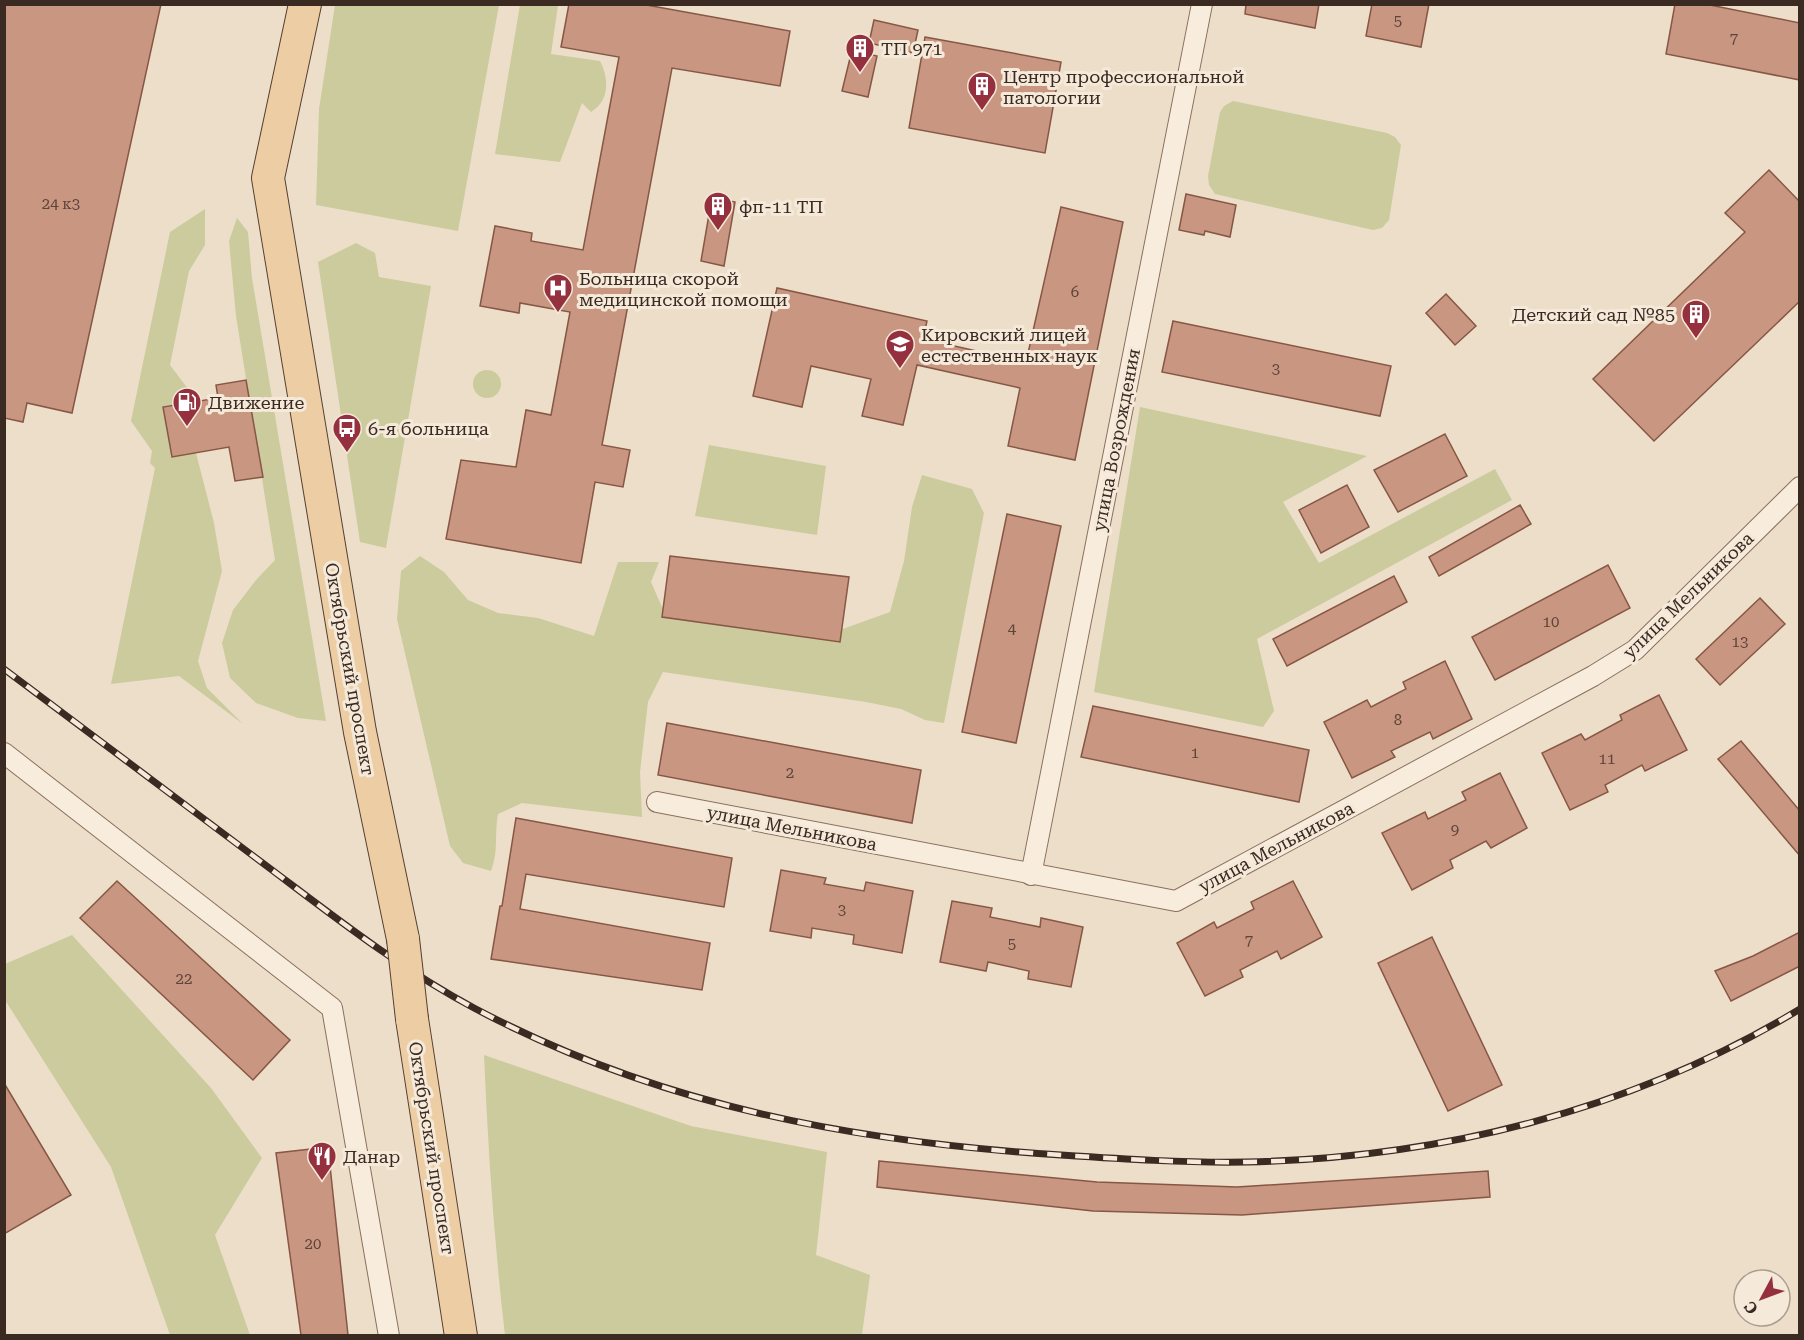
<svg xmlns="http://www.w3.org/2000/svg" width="1804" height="1340" viewBox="0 0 1804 1340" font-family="'Roboto Serif',serif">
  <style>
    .green { fill: #cbcb9d }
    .building { fill: #c99681; stroke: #875745; stroke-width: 1.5 }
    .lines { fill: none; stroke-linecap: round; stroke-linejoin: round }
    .street-casing { stroke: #89705e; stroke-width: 22 }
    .primary-casing { stroke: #573f32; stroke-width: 34 }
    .street { stroke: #f8ecdc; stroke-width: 20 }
    .primary { stroke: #edcda4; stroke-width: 32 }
    .rail-casing { stroke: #3a2a21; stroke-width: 7 }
    .rail { stroke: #f5e9d9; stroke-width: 4.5; stroke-dasharray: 14; stroke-linecap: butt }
    .primary-bridge-casing { stroke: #573f32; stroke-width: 34; stroke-linecap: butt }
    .primary-bridge { stroke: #edcda4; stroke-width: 32 }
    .labels { text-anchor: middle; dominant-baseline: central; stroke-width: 6; stroke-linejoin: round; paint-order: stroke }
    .number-label { font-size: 15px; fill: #5e4539 }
    .poi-label { font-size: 18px; fill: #3a2a21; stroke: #f5e9d9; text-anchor: start }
    .street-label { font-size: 18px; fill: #3a2a21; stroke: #f5e9d9 }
  </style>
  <rect width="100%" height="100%" fill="#eddec9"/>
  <g class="green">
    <path d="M335 5H499L458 231 316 205 319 109Z"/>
    <path d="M520 5H558L551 54 600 61C609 78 610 101 591 112L582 103 560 162 495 154Z"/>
    <path d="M1233 101 1387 133 1395 137 1401 145 1389 220 1382 228 1373 230 1215 194 1209 185 1208 176 1220 112 1224 106Z"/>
    <path d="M205 209V245L189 271 170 365 197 401 163 407 172 456 196 453 214 523 222 571 198 661 207 688 243 724 179 676 111 684 155 468 150 463 152 451 131 421 170 232Z"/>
    <path d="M237 218 248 232 252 278 326 721 298 718 256 703 230 678 222 643 233 610 256 580 275 560 236 316 229 241Z"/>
    <path d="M356 243 375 253 379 277 431 286 386 548 360 542 318 262Z"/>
    <circle cx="487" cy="384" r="14"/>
    <path d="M1140 407 1367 456 1283 502 1319 563 1495 469 1512 500 1257 639 1274 711 1263 727 1094 692Z"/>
    <path d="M709 445 826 466 817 535 695 516Z"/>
    <path d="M922 475 972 489 984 513 944 723 925 720 901 709 866 702 663 672 648 702 640 772 642 817 522 803 498 814C494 836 499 850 491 871L463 863 450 846 397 619 401 571 420 556 444 572 468 600 498 613 538 618 594 636 618 562H659L651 582 662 607 826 635 890 612 904 561 912 507Z"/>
    <path d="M72 935 211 1088 262 1158 215 1235 250 1335H170L111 1167 5 1000V964Z"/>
    <path d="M484 1055 691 1126 827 1152 816 1255 870 1275 862 1335H505C494 1242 488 1149 484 1055Z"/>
  </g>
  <g class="building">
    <path d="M4 4H161L72 413 27 403 23 422 4 418Z"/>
    <path d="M569 4H641L790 31 780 86 672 68 602 445 630 450 623 487 595 482 581 563 446 539 461 460 516 467 526 410 551 415 570 312 520 303 519 313 480 306 495 226 532 233 531 241 583 250 619 57 561 47Z"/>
    <path d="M1246 4H1319L1315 28 1245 14Z"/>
    <path d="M1372 4H1429L1421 47 1366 36Z"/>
    <path d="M1675 4H1705L1800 23V80L1666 54Z"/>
    <path d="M874 20 918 30 913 53 869 43Z"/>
    <path d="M925 37 1061 62 1045 153 909 128Z"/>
    <path d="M852 50 877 56 868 97 842 91Z"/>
    <path d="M1769 170 1800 202V301L1654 441 1593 379 1745 232 1725 213Z"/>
    <path d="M1186 194 1236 205 1230 237 1205 231 1204 235 1179 230Z"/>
    <path d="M712 197 735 202 724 266 701 261Z"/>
    <path d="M1061 207 1123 222 1075 460 1008 446 1020 388 917 365 903 425 862 416 871 379 811 366 802 407 753 396 777 288 927 321 923 339 1026 362Z"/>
    <path d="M1446 294 1476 326 1455 345 1426 313Z"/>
    <path d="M1173 321 1391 366 1380 416 1162 372Z"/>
    <path d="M246 380 263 477 235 481 229 447 172 457 163 407 218 398 216 385Z"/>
    <path d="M1445 434 1467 476 1398 512 1374 470Z"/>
    <path d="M1347 485 1369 527 1321 553 1299 510Z"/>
    <path d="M1520 505 1531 524 1439 576 1429 557Z"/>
    <path d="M1007 514 1061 526 1016 743 962 732Z"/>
    <path d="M670 556 849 577 840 642 662 617Z"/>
    <path d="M1608 565 1630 608 1495 680 1472 637Z"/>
    <path d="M1394 576 1407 602 1287 666 1273 639Z"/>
    <path d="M1760 598 1785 624 1720 685 1696 659Z"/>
    <path d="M1445 661 1472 719 1433 739 1430 732 1391 751 1395 757 1352 778 1324 722 1367 700 1371 707 1406 689 1403 682Z"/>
    <path d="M1659 695 1687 750 1645 771 1642 765 1605 785 1608 792 1570 810 1542 753 1581 734 1585 740 1622 720 1620 715Z"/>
    <path d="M1093 706 1309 750 1299 802 1081 757Z"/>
    <path d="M667 723 921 770 912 823 658 775Z"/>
    <path d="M1741 741 1800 811V856L1718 759Z"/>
    <path d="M1500 773 1527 828 1491 848 1486 841 1450 860 1453 868 1412 890 1382 833 1425 812 1428 819 1466 800 1462 792Z"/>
    <path d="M516 818 732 858 724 907 526 874 520 909 710 943 702 990 491 959 500 906H502Z"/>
    <path d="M781 870 826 878 824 884 864 891 866 882 913 891 902 953 853 944 854 935 812 928 811 938 770 931Z"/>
    <path d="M117 881 290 1040 253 1080 80 918Z"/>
    <path d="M1293 881 1322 937 1281 959 1277 951 1240 970 1243 977 1205 996 1177 943 1214 922 1217 928 1254 909 1251 902Z"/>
    <path d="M952 901 992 908 990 917 1040 927 1041 918 1083 927 1071 987 1028 979 1029 971 988 962 986 971 940 962Z"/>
    <path d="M1800 932V966L1731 1001 1715 971 1753 956Z"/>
    <path d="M1432 937 1502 1085 1448 1111 1378 963Z"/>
    <path d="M4 1083 71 1195 4 1234Z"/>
    <path d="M328 1147 348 1335H301L276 1153Z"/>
    <path d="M879 1161 1097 1182 1237 1187 1488 1171 1490 1197 1242 1215 1093 1211 877 1187Z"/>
  </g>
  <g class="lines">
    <g class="street-casing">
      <g id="street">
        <path d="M4 753 332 1008 389 1336"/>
        <path d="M657 802 1176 901 1593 676 1635 650 1800 487"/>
        <path d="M1031 875 1202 4"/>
      </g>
    </g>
    <g class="primary-casing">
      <g id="primary">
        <path d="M305 4 268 178 360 732 403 939"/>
        <path d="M412 1019 461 1336"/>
      </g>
    </g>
    <use href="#street" class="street"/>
    <use href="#primary" class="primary"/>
    <g class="rail-casing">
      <path id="rail" d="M4 669C91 734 177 799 264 864 332 915 399 968 474 1008 659 1106 854 1142 1061 1155 1123 1159 1185 1163 1247 1162 1441 1158 1633 1110 1800 1009"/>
    </g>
    <use href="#rail" class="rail"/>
    <g class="primary-bridge-casing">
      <path id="primary-bridge" d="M403 939 412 1019"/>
    </g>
    <use href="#primary-bridge" class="primary-bridge"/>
  </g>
  <defs>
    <g id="building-pin" transform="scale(1.5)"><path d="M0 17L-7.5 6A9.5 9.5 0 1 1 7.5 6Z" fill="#95313e" stroke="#f5e9d9"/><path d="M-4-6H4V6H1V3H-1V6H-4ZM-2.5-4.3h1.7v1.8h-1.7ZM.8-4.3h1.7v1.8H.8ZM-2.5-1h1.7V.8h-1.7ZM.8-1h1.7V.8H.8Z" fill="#fff"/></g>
    <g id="hospital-pin" transform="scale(1.5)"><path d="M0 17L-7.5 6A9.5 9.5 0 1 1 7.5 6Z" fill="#95313e" stroke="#f5e9d9"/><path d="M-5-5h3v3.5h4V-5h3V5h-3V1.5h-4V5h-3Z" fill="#fff"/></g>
    <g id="school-pin" transform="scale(1.5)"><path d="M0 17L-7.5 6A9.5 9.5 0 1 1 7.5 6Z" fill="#95313e" stroke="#f5e9d9"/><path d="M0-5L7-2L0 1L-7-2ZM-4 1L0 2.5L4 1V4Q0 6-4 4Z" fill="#fff"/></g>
    <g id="fuel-pin" transform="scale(1.5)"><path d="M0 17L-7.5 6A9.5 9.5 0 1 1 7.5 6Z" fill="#95313e" stroke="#f5e9d9"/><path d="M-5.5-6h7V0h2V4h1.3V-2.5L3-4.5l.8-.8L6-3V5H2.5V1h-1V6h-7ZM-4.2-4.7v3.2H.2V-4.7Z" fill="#fff"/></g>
    <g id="bus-pin" transform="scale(1.5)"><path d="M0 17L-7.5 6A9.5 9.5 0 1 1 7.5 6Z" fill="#95313e" stroke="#f5e9d9"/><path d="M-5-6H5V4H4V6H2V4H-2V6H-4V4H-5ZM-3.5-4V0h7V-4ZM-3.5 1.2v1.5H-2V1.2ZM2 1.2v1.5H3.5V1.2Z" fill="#fff"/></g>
    <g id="restaurant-pin" transform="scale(1.5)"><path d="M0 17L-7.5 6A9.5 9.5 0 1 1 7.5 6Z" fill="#95313e" stroke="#f5e9d9"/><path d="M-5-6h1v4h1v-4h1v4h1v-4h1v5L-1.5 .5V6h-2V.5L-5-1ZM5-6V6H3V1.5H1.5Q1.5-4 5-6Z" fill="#fff"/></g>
  </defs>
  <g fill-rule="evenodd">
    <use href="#building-pin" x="860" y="48"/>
    <use href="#building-pin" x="982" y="86"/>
    <use href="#building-pin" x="718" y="206"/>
    <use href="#hospital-pin" x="558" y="288"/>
    <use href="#building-pin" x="1696" y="314"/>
    <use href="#school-pin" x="900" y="344"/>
    <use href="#fuel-pin" x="187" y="402"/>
    <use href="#bus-pin" x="347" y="428"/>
    <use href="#restaurant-pin" x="322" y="1156"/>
  </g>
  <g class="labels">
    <g class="number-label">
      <text x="1398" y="21">5</text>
      <text x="1734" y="38">7</text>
      <text x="61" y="204">24 к3</text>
      <text x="1075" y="292">6</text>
      <text x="1276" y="369">3</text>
      <text x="1551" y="622">10</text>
      <text x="1012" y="629">4</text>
      <text x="1740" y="642">13</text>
      <text x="1398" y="720">8</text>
      <text x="1195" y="753">1</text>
      <text x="1607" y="759">11</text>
      <text x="790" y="773">2</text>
      <text x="1455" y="830">9</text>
      <text x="842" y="910">3</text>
      <text x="1249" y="940">7</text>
      <text x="1012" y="944">5</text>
      <text x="184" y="979">22</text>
      <text x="313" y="1244">20</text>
    </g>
    <g class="poi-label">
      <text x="881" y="48">ТП 971</text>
      <text x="1003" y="76">Центр профессиональной<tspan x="1003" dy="21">патологии</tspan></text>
      <text x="739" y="206">фп-11 ТП</text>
      <text x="579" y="278">Больница скорой<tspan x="579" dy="21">медицинской помощи</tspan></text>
      <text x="1675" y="314" text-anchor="end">Детский сад №85</text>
      <text x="921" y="334">Кировский лицей<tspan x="921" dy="21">естественных наук</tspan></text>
      <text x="208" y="402">Движение</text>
      <text x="368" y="428">6-я больница</text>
      <text x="343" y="1156">Данар</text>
    </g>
    <g class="street-label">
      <text transform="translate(1116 440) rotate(-79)">улица Возрождения</text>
      <text transform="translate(1688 595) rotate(-44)">улица Мельникова</text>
      <text transform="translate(350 669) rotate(80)">Октябрьский проспект</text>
      <text transform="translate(792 828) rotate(11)">улица Мельникова</text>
      <text transform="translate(1276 847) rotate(-28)">улица Мельникова</text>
      <text transform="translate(432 1148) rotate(81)">Октябрьский проспект</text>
    </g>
  </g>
  <rect width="1804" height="1340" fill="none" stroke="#3a2a21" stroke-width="12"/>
  <g transform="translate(1762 1298) rotate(229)"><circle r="28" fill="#f5e9d9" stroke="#aa9d8f" stroke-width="1.5"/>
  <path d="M0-4.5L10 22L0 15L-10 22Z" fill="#95313e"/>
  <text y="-9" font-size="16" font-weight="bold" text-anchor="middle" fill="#3a2a21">С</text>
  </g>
</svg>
